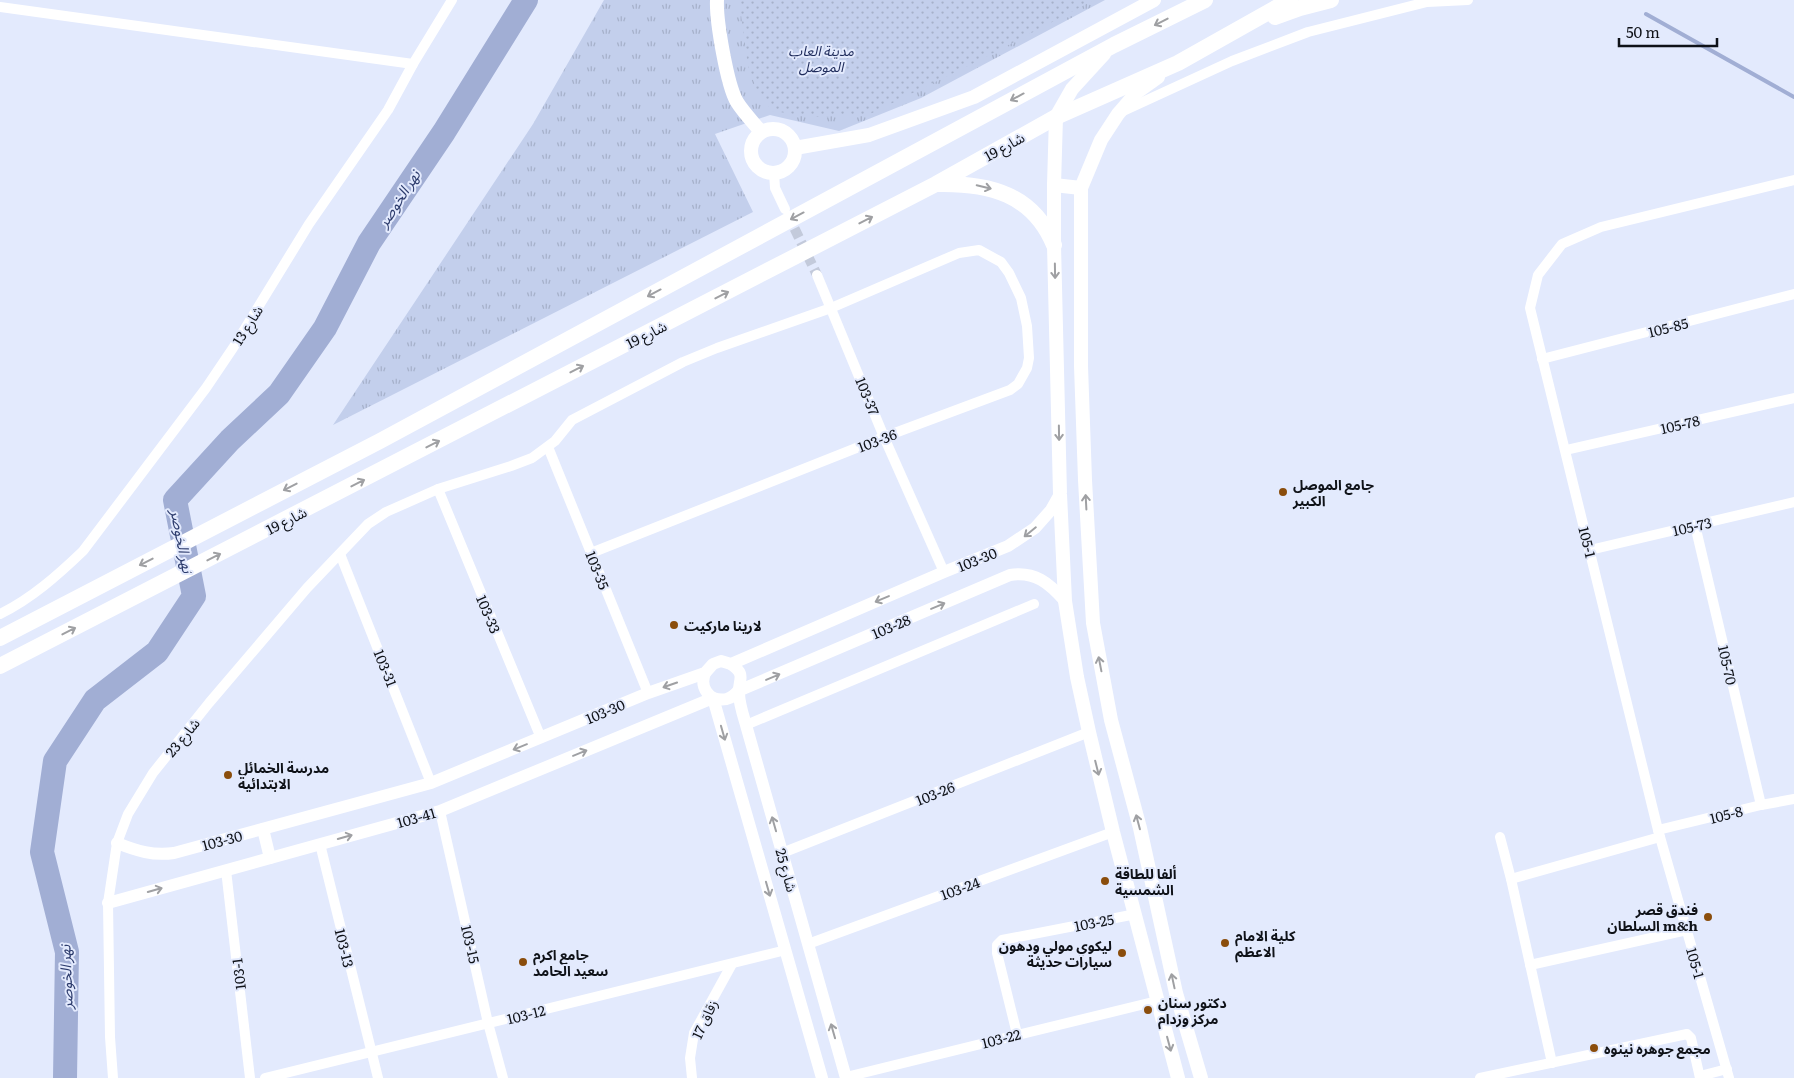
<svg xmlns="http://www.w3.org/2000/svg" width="1794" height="1078" viewBox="0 0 1794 1078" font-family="Literata,'Noto Sans Arabic',serif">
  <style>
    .grass { fill: url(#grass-tufts) }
    .park { fill: url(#park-dots) }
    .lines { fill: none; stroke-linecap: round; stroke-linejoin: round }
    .stream { stroke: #a1aed4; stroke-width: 4 }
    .river { stroke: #a1aed4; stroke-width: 24 }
    .minor-tunnel { stroke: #c3cadb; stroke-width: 10; stroke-dasharray: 10 5; stroke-linecap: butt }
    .minor { stroke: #fff; stroke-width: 10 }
    .tertiary { stroke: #fff; stroke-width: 12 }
    .secondary { stroke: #fff; stroke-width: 14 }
    .trunk { stroke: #fff; stroke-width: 16 }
    .oneway { stroke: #9fa0a3 }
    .poi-dot { fill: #8a4d0c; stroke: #e3eafd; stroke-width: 2 }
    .labels { text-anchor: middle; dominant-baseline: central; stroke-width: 4; stroke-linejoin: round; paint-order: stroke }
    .park-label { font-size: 14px; font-style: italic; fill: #1e2b5b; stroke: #e3eafd }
    .street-label { font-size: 14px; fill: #0f1218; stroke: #e3eafd }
    .poi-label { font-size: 14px; font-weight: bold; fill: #0f1218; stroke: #e3eafd; text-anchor: start }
    .water-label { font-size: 15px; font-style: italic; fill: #2c3b6c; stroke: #e3eafd }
  </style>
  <defs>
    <pattern id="grass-tufts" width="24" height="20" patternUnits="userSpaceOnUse" patternTransform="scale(1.25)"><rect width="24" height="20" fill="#c3cfec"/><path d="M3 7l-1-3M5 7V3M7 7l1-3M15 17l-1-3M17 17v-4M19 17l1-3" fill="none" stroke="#a6b1ca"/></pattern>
    <pattern id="park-dots" width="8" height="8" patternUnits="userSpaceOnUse" patternTransform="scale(1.25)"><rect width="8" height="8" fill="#c3cfec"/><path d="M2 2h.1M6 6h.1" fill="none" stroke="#a6b1ca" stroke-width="1.8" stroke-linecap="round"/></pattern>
  </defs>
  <rect width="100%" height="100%" fill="#e3eafd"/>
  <path class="grass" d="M604 0H1105L921 98 839 131 770 115 715 134 753 212 333 425 533 124Z"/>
  <path class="park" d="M739 0H1094L980 60 870 114 816 117 772 111 757 91 748 66Z"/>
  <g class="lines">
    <path class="stream" d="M1646 14 1794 97"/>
    <path class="river" d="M65 1078 67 952 42 852 55 761 95 700 157 652 194 596 175 500 230 440 279 394 325 328 369 243 444 132 526 0"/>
    <path class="minor-tunnel" d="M788 215 817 275"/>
    <g class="minor">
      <path d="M0 7 413 64"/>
      <path d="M1121 112 1232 61 1308 32 1427 2 1468 0"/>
      <path d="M774 173 775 188 785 209"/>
      <path d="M817 275 884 437 944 572"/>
      <path d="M1542 359 1794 294"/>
      <path d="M548 447 648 693"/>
      <path d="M1566 450 1794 398"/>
      <path d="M438 489 541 738"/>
      <path d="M1695 525 1761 805"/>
      <path d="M1590 550 1794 502"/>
      <path d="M340 554 431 783"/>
      <path d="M0 614C31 599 58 575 83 551L206 388 233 348 309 224 388 110 413 64 452 0"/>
      <path d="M746 725 1034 604"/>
      <path d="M440 811 488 1023 503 1078"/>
      <path d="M1658 830 1761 805 1794 799"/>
      <path d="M1500 837 1511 879 1552 1063"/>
      <path d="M320 844 378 1078"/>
      <path d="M782 853 1089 732"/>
      <path d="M226 870 250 1078"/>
      <path d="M1511 879 1660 837"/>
      <path d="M808 944 1113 832"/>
      <path d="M1530 965 1687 930"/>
      <path d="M1017 1034 997 953V945L1002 940 1136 914"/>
      <path d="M1700 1076 1727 1069"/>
      <path d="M846 1077 1157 1001"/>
      <path d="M113 1078 110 1037 108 903 117 843 128 814 153 773 209 703 307 588 368 524 386 512 438 489 511 466 532 458 555 441 572 420 683 362 717 348 831 308 959 253 979 250 1001 262 1009 273 1021 298 1027 326 1029 358 1027 368 1018 384 1010 390 884 437 591 553"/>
      <path d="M265 1078 786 950"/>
      <path d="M692 1078 690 1058 694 1033 732 964"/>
      <path d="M1480 1078 1687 1034 1691 1038 1700 1078"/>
      <path d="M1729 1078 1658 830 1530 308 1538 275 1562 244 1601 227 1794 180"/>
    </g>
    <g class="tertiary">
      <path d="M731 664C747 675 738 680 739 693 739 703 743 715 746 725L846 1078"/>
      <path d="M705 673C701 683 704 692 713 698L822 1078"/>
      <path d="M263 829 270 858"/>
      <path d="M117 843C137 851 153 856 174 853L431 783 648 693 705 673 713 664 721 661 731 664 944 572 1008 546 1035 528 1051 510 1060 494"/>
      <path d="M108 903 440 811 713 698C723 701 731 700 738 691L1010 575C1035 571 1049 583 1065 601"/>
    </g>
    <g class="secondary">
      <path d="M717 0C716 20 727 85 737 102 744 113 753 122 761 132"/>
      <path d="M1104 54 1072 89 1056 117 1054 185V245L1060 494 1065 601 1077 677 1089 732 1113 832 1178 1078"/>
      <path d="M1158 77 1137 92 1118 114 1101 140 1081 188V366L1085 480 1093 623 1111 720 1140 828 1176 993 1201 1078"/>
      <circle cx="773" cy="151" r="22"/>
      <path d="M795 148 869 135 974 97 1154 0"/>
      <path d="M1054 185 1081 188"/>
    </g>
    <g class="trunk">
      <path d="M1275 17 1300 8 1331 0"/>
      <path d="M938 184C989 183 1033 194 1054 245"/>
      <path d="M0 638 380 441 1114 45 1205 0"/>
      <path d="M0 666 936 184 1056 117 1178 63 1290 0"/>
    </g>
  </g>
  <defs><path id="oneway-shaft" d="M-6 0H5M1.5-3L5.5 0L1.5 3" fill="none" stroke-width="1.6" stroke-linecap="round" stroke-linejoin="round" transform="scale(1.25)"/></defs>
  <g class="oneway">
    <use href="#oneway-shaft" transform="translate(1161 22) rotate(153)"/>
    <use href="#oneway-shaft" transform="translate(1017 97) rotate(152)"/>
    <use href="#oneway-shaft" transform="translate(984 187) rotate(13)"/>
    <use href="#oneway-shaft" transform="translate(797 216) rotate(152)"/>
    <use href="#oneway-shaft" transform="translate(866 220) rotate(-27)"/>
    <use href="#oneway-shaft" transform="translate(1055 271) rotate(89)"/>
    <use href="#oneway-shaft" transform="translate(654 293) rotate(152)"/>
    <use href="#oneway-shaft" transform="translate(722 295) rotate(-27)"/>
    <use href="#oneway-shaft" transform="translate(577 369) rotate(-27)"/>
    <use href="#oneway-shaft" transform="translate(1059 433) rotate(89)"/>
    <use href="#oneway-shaft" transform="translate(433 444) rotate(-27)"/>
    <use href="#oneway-shaft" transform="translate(358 483) rotate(-27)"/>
    <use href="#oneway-shaft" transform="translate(290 487) rotate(153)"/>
    <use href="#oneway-shaft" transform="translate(1086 502) rotate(-93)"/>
    <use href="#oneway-shaft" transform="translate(1030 532) rotate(141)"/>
    <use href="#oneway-shaft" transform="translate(214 557) rotate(-27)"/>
    <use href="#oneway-shaft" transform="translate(146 562) rotate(153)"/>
    <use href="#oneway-shaft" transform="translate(882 599) rotate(157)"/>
    <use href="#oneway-shaft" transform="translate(938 606) rotate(-23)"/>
    <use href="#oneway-shaft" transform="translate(69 631) rotate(-27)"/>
    <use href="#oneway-shaft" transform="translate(1100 664) rotate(-101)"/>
    <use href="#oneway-shaft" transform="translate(773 677) rotate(-23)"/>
    <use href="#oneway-shaft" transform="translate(670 685) rotate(161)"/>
    <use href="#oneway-shaft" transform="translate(723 733) rotate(74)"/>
    <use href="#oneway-shaft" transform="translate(520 747) rotate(158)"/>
    <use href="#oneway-shaft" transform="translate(580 753) rotate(-22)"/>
    <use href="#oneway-shaft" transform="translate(1097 768) rotate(76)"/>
    <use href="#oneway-shaft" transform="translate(1138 822) rotate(-105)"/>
    <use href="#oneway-shaft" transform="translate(774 824) rotate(-106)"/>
    <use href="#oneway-shaft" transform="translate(345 837) rotate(-16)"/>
    <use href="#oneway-shaft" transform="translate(768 889) rotate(74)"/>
    <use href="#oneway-shaft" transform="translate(155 890) rotate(-16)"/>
    <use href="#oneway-shaft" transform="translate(1173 981) rotate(-102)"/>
    <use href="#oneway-shaft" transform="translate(833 1031) rotate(-106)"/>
    <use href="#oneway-shaft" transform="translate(1169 1044) rotate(75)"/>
  </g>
  <g class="poi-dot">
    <circle cx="1283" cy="492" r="5"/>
    <circle cx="674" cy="625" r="5"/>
    <circle cx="228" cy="775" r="5"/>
    <circle cx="1105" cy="881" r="5"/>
    <circle cx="1708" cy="917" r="5"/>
    <circle cx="1225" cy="943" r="5"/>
    <circle cx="1122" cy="953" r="5"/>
    <circle cx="523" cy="962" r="5"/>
    <circle cx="1148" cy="1010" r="5"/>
    <circle cx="1594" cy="1048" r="5"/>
  </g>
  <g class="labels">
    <g class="park-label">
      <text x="821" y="50">مدينة العاب<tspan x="821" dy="16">الموصل</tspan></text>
    </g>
    <g class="street-label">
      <text transform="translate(1004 146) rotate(-29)">شارع 19</text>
      <text transform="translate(247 325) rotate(-58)">شارع 13</text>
      <text transform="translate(1668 327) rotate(-14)">105-85</text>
      <text transform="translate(646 334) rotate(-27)">شارع 19</text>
      <text transform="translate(868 396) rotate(68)">103-37</text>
      <text transform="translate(1680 424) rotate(-13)">105-78</text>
      <text transform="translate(877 440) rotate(-21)">103-36</text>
      <text transform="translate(286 520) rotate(-27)">شارع 19</text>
      <text transform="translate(1692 526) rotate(-13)">105-73</text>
      <text transform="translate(1588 542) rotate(76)">105-1</text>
      <text transform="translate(977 559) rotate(-22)">103-30</text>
      <text transform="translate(598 570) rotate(68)">103-35</text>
      <text transform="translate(489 614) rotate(67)">103-33</text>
      <text transform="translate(891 626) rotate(-23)">103-28</text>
      <text transform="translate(1728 665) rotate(77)">105-70</text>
      <text transform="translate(386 668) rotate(68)">103-31</text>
      <text transform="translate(605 711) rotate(-23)">103-30</text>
      <text transform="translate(182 737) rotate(-51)">شارع 23</text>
      <text transform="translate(935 793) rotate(-22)">103-26</text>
      <text transform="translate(1726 814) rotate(-14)">105-8</text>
      <text transform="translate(416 817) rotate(-16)">103-41</text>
      <text transform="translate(222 840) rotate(-15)">103-30</text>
      <text transform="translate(787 870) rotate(74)">شارع 25</text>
      <text transform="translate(960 888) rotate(-20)">103-24</text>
      <text transform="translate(1094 922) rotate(-11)">103-25</text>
      <text transform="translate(471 944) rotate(77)">103-15</text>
      <text transform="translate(345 948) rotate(76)">103-13</text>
      <text transform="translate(1696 963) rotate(74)">105-1</text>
      <text transform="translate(238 974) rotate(-97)">103-1</text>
      <text transform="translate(526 1014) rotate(-14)">103-12</text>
      <text transform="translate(704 1019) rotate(-65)">زقاق 17</text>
      <text transform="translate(1001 1038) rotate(-14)">103-22</text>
    </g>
    <g class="poi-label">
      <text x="1293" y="484">جامع الموصل<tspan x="1293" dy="16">الكبير</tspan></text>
      <text x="684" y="625">لارينا ماركيت</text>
      <text x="238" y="767">مدرسة الخمائل<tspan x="238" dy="16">الابتدائية</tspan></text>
      <text x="1115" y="873">ألفا للطاقة<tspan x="1115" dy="16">الشمسية</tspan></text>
      <text x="1698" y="909" text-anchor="end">فندق قصر<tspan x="1698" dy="16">السلطان m&amp;h</tspan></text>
      <text x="1235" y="935">كلية الامام<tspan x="1235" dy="16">الاعظم</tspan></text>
      <text x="1112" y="945" text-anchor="end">ليكوي مولي ودهون<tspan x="1112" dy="16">سيارات حديثة</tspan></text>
      <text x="533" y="954">جامع اكرم<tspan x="533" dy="16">سعيد الحامد</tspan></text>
      <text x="1158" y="1002">دكتور سنان<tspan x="1158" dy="16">مركز وزدام</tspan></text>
      <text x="1604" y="1048">مجمع جوهره نينوه</text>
    </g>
    <g class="water-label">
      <text transform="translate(398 198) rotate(-57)">نهر الخوصر</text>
      <text transform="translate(183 541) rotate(79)">نهر الخوصر</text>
      <text transform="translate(65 977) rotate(-92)">نهر الخوصر</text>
    </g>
  </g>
  <path d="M1619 38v8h98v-8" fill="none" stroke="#0f1218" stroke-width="2.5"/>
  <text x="1626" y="38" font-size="15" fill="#0f1218" stroke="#e3eafd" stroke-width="4" paint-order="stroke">50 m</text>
</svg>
